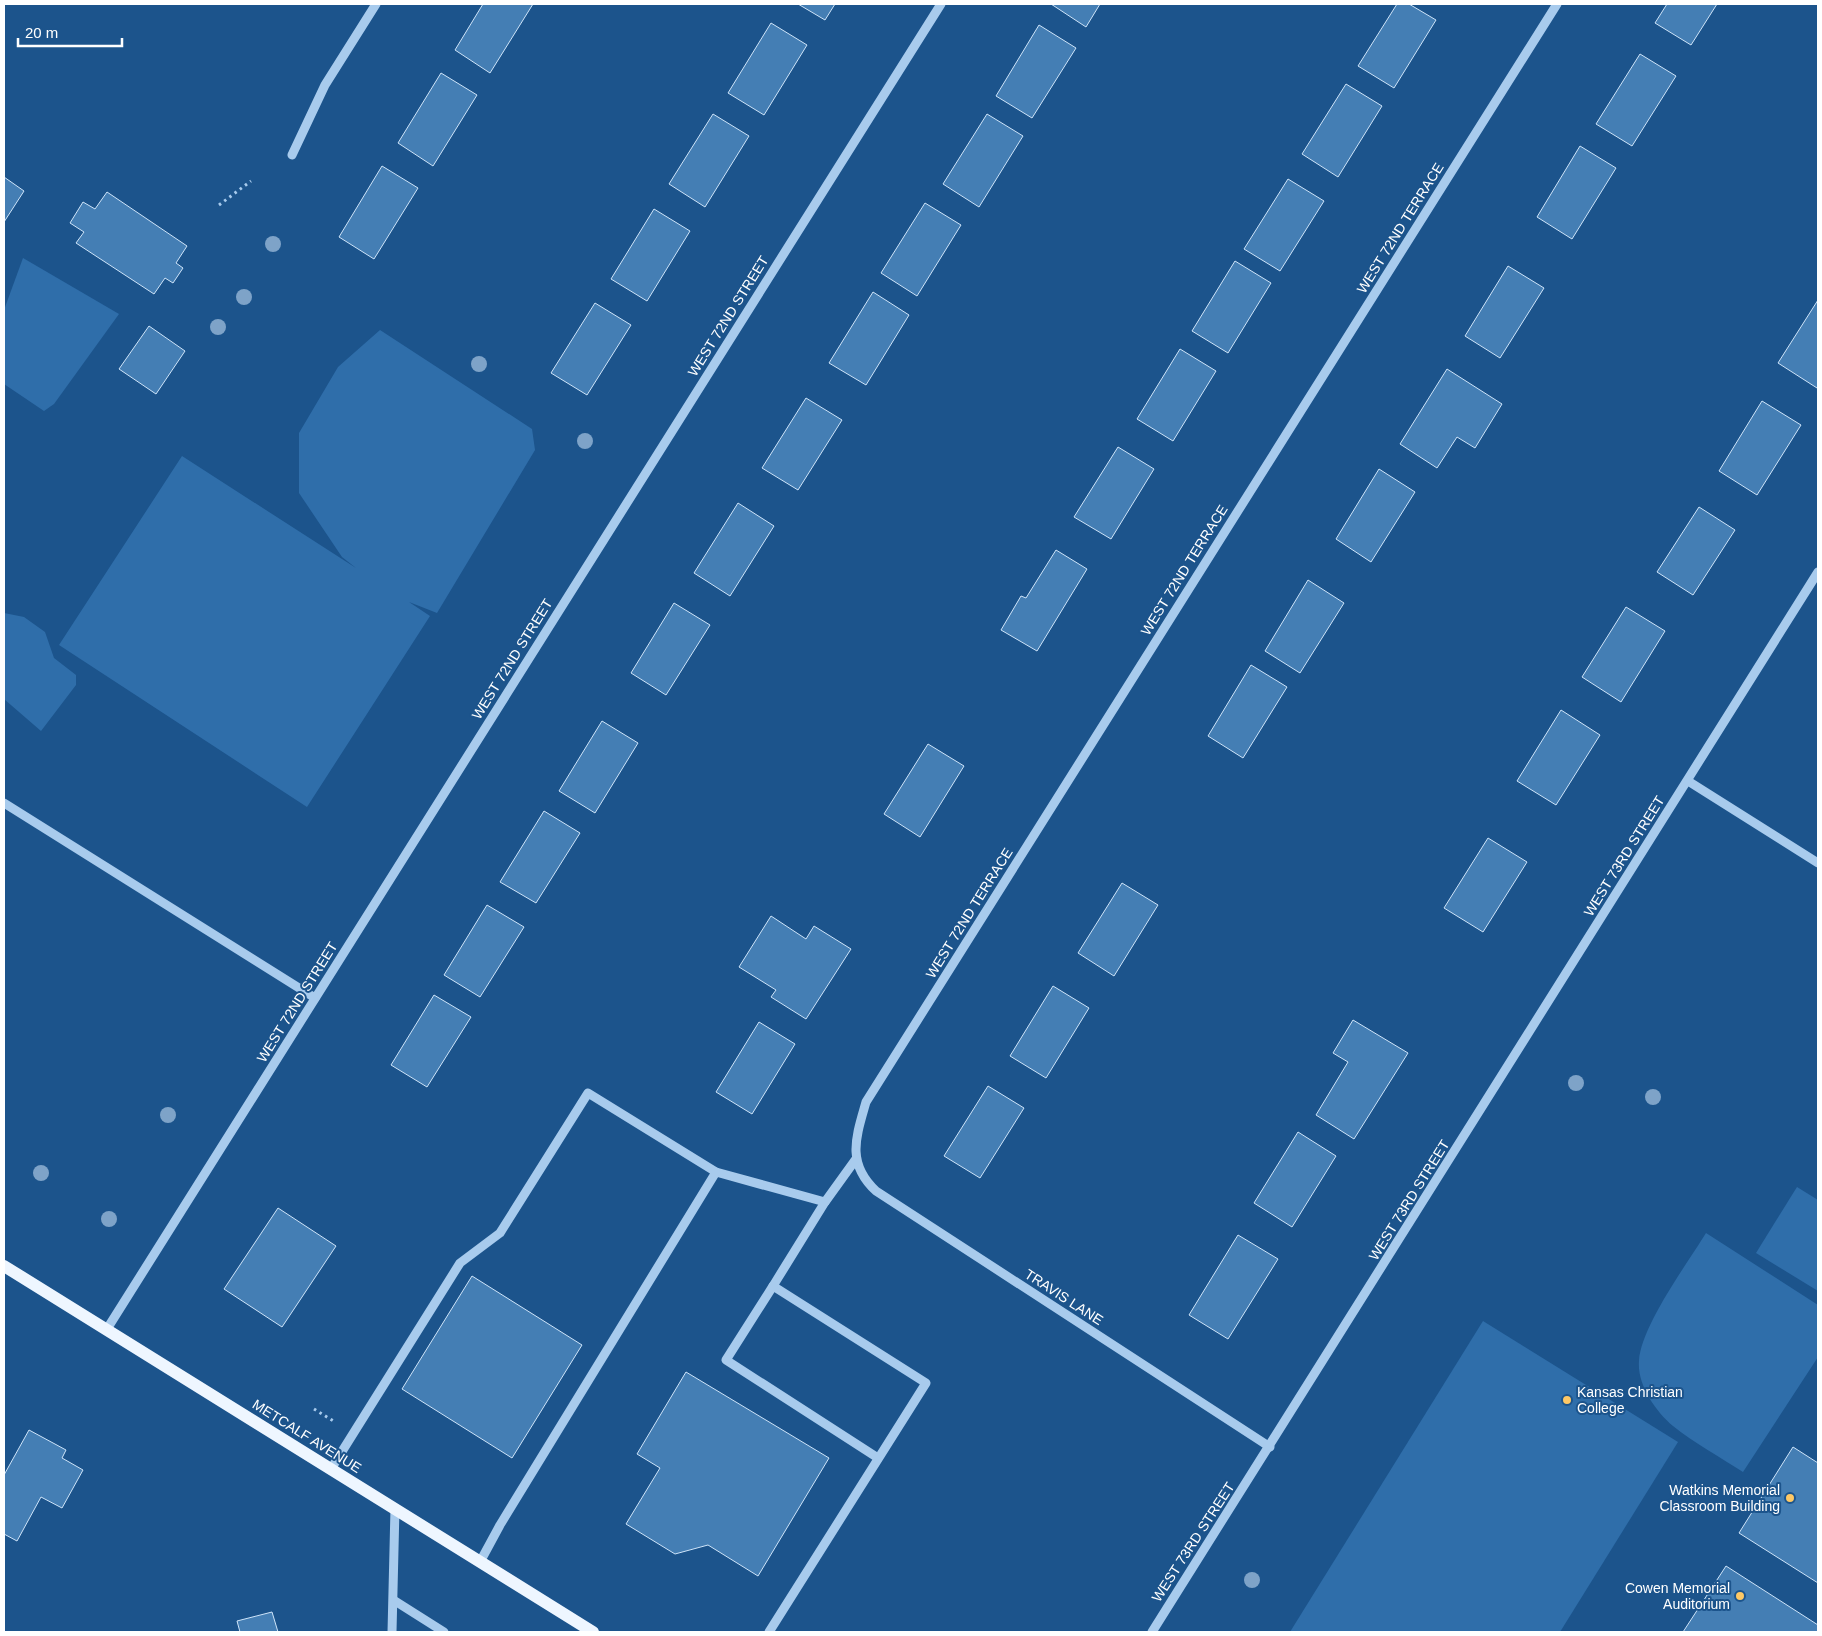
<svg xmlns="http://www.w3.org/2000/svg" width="1822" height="1636" viewBox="0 0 1822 1636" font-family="Arial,sans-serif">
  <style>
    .green { fill: #2f6eaa }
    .building { fill: #447eb4; stroke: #cee4f9 }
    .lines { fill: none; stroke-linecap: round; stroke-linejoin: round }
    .path { stroke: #a8cbed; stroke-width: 3; stroke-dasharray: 2.5 4; stroke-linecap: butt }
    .minor { stroke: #a8cbed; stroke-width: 9 }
    .major { stroke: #eef6ff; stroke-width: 12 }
    .tree { fill: #7ea3c8 }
    .poi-dot { fill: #fdc866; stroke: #1c548c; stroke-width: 2 }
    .labels { text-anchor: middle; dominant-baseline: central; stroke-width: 4; stroke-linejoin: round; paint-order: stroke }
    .street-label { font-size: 14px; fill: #fff; stroke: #1c548c }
    .poi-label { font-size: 14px; fill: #fff; stroke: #1c548c; text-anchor: end }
  </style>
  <rect width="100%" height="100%" fill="#1c548c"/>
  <g class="green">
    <path d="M23 258 119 314 54 404 44 411 4 384V310Z"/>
    <path d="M380 330 532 429 535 450 437 613 409 602 430 616 307 807 59 645 182 456 356 568 342 557 299 493V433L338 367Z"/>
    <path d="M4 613 24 617 45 632 54 658 76 675V685L41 731 4 699Z"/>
    <path d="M1797 1187 1818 1200V1291L1756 1253Z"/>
    <path d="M1706 1233 1818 1305V1357L1743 1472C1720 1457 1694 1443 1673 1426 1655 1411 1637 1384 1639 1361 1641 1326 1687 1264 1706 1233Z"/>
    <path d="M1483 1321 1678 1442 1560 1632H1290Z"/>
  </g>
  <g class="building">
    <path d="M483 4H533L490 73 455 50Z"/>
    <path d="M798 4H835L825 20Z"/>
    <path d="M1051 4H1100L1086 27Z"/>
    <path d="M1397 4H1409L1436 20 1394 88 1358 66Z"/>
    <path d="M1667 4H1717L1691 45 1655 23Z"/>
    <path d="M771 23 807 45 764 115 728 93Z"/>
    <path d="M1039 25 1076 48 1032 118 996 96Z"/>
    <path d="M1640 54 1676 76 1632 146 1596 124Z"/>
    <path d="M441 73 477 95 433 166 398 143Z"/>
    <path d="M1346 84 1382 106 1338 177 1302 154Z"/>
    <path d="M713 114 749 136 705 207 669 184Z"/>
    <path d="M987 114 1023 136 979 207 943 184Z"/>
    <path d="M1580 146 1616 168 1572 239 1537 217Z"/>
    <path d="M382 166 418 188 374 259 339 237Z"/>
    <path d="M4 177 24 191 4 222Z"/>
    <path d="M1288 179 1324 201 1280 271 1244 249Z"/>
    <path d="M107 192 187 246 176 263 183 268 173 283 165 278 154 294 76 243 84 232 70 223 83 202 95 209Z"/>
    <path d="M925 203 961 225 917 296 881 273Z"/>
    <path d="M654 209 690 231 647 301 611 279Z"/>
    <path d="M1235 261 1271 283 1228 353 1192 331Z"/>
    <path d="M1508 266 1544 288 1500 358 1465 336Z"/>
    <path d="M873 292 909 315 866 385 829 363Z"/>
    <path d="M1818 300V386L1817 388 1778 363Z"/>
    <path d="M595 303 631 325 587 395 551 373Z"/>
    <path d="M149 326 185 351 156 394 119 369Z"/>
    <path d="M1180 349 1216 371 1173 441 1137 419Z"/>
    <path d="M1447 369 1502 404 1475 448 1457 437 1437 468 1400 444Z"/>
    <path d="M806 398 842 420 798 490 762 468Z"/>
    <path d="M1762 401 1801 425 1757 495 1719 471Z"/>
    <path d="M1118 447 1154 469 1111 539 1074 517Z"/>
    <path d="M1379 469 1415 492 1371 562 1336 539Z"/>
    <path d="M738 503 774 526 730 596 694 573Z"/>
    <path d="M1699 507 1735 530 1693 595 1657 572Z"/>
    <path d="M1056 550 1087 569 1037 651 1001 630 1021 596 1026 598Z"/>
    <path d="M1308 580 1344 603 1300 673 1265 651Z"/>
    <path d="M674 603 710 625 666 695 631 673Z"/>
    <path d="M1626 607 1665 631 1621 702 1582 677Z"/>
    <path d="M1251 665 1287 687 1243 758 1208 736Z"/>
    <path d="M1561 710 1600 735 1556 805 1517 781Z"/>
    <path d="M602 721 638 743 595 813 559 791Z"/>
    <path d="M928 744 964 766 920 837 884 814Z"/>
    <path d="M544 811 580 833 536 903 500 882Z"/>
    <path d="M1488 838 1527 862 1483 932 1444 908Z"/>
    <path d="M1122 883 1158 905 1114 976 1078 953Z"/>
    <path d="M487 905 524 927 480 997 444 975Z"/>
    <path d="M771 916 806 939 814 926 851 949 806 1019 771 997 776 990 739 967Z"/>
    <path d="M1053 986 1089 1008 1046 1078 1010 1056Z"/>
    <path d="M434 995 471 1017 427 1087 391 1065Z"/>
    <path d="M1353 1020 1408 1053 1354 1139 1316 1115 1348 1062 1333 1053Z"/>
    <path d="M759 1022 795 1044 752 1114 716 1092Z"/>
    <path d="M988 1086 1024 1108 980 1178 944 1156Z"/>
    <path d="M1298 1132 1336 1156 1292 1227 1254 1203Z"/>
    <path d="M278 1208 336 1246 282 1327 224 1289Z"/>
    <path d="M1238 1235 1278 1259 1228 1339 1189 1315Z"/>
    <path d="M472 1276 582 1345 512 1458 402 1389Z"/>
    <path d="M686 1372 829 1458 758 1576 708 1545 675 1554 626 1524 660 1468 637 1454Z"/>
    <path d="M29 1430 66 1450 62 1458 83 1470 62 1508 41 1497 17 1541 4 1534V1475Z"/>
    <path d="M1793 1447 1818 1463V1583L1739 1533Z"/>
    <path d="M1726 1566 1818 1625V1632H1683Z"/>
    <path d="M272 1612 278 1632H240L237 1621Z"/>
  </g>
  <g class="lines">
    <g class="path">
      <path d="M219 205 251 181"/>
      <path d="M314 1409 335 1422"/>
    </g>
    <g class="minor">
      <path d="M292 155 325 85 376 4"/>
      <path d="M1688 781 1818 863"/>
      <path d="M4 803 315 998"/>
      <path d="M773 1286 726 1360 878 1458"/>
      <path d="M107 1329 941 4"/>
      <path d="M1270 1447 876 1191C846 1163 856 1137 866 1102L1557 4"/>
      <path d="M331 1469 460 1263 500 1233 588 1093 716 1172 825 1202"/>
      <path d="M480 1562 500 1525 716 1172"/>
      <path d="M395 1601 444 1632"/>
      <path d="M392 1632 395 1508"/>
      <path d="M769 1632 926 1383 773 1286 825 1202 856 1159"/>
      <path d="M1152 1632 1818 572"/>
    </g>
    <path class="major" d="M4 1266 593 1632"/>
  </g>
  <g class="tree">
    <circle cx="273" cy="244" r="8"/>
    <circle cx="244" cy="297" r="8"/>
    <circle cx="218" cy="327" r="8"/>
    <circle cx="479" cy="364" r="8"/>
    <circle cx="585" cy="441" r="8"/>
    <circle cx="1576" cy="1083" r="8"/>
    <circle cx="1653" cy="1097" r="8"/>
    <circle cx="168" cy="1115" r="8"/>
    <circle cx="41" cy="1173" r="8"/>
    <circle cx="109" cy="1219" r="8"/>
    <circle cx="1252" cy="1580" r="8"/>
  </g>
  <g class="poi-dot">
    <circle cx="1567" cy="1400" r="5"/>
    <circle cx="1790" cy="1498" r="5"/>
    <circle cx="1740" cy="1596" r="5"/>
  </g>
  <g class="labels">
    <g class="street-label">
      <text transform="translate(1400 228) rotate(-58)">WEST 72ND TERRACE</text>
      <text transform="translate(728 316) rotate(-58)">WEST 72ND STREET</text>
      <text transform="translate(1184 570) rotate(-58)">WEST 72ND TERRACE</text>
      <text transform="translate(512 659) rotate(-58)">WEST 72ND STREET</text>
      <text transform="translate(1624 856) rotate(-58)">WEST 73RD STREET</text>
      <text transform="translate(969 913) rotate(-58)">WEST 72ND TERRACE</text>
      <text transform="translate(297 1002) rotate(-58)">WEST 72ND STREET</text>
      <text transform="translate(1409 1200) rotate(-58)">WEST 73RD STREET</text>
      <text transform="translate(1064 1297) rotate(33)">TRAVIS LANE</text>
      <text transform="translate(307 1436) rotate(32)">METCALF AVENUE</text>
      <text transform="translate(1193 1542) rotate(-57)">WEST 73RD STREET</text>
    </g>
    <g class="poi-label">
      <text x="1577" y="1392" text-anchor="start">Kansas Christian<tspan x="1577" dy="16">College</tspan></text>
      <text x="1780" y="1490">Watkins Memorial<tspan x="1780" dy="16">Classroom Building</tspan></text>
      <text x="1730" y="1588">Cowen Memorial<tspan x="1730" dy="16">Auditorium</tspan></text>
    </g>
  </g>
  <rect width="1822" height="1636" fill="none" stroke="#ffffff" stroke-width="10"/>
  <path d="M18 38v8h104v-8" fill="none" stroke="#ffffff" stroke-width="2.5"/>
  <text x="25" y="38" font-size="15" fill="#ffffff" stroke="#1c548c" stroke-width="4" paint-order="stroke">20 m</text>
</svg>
